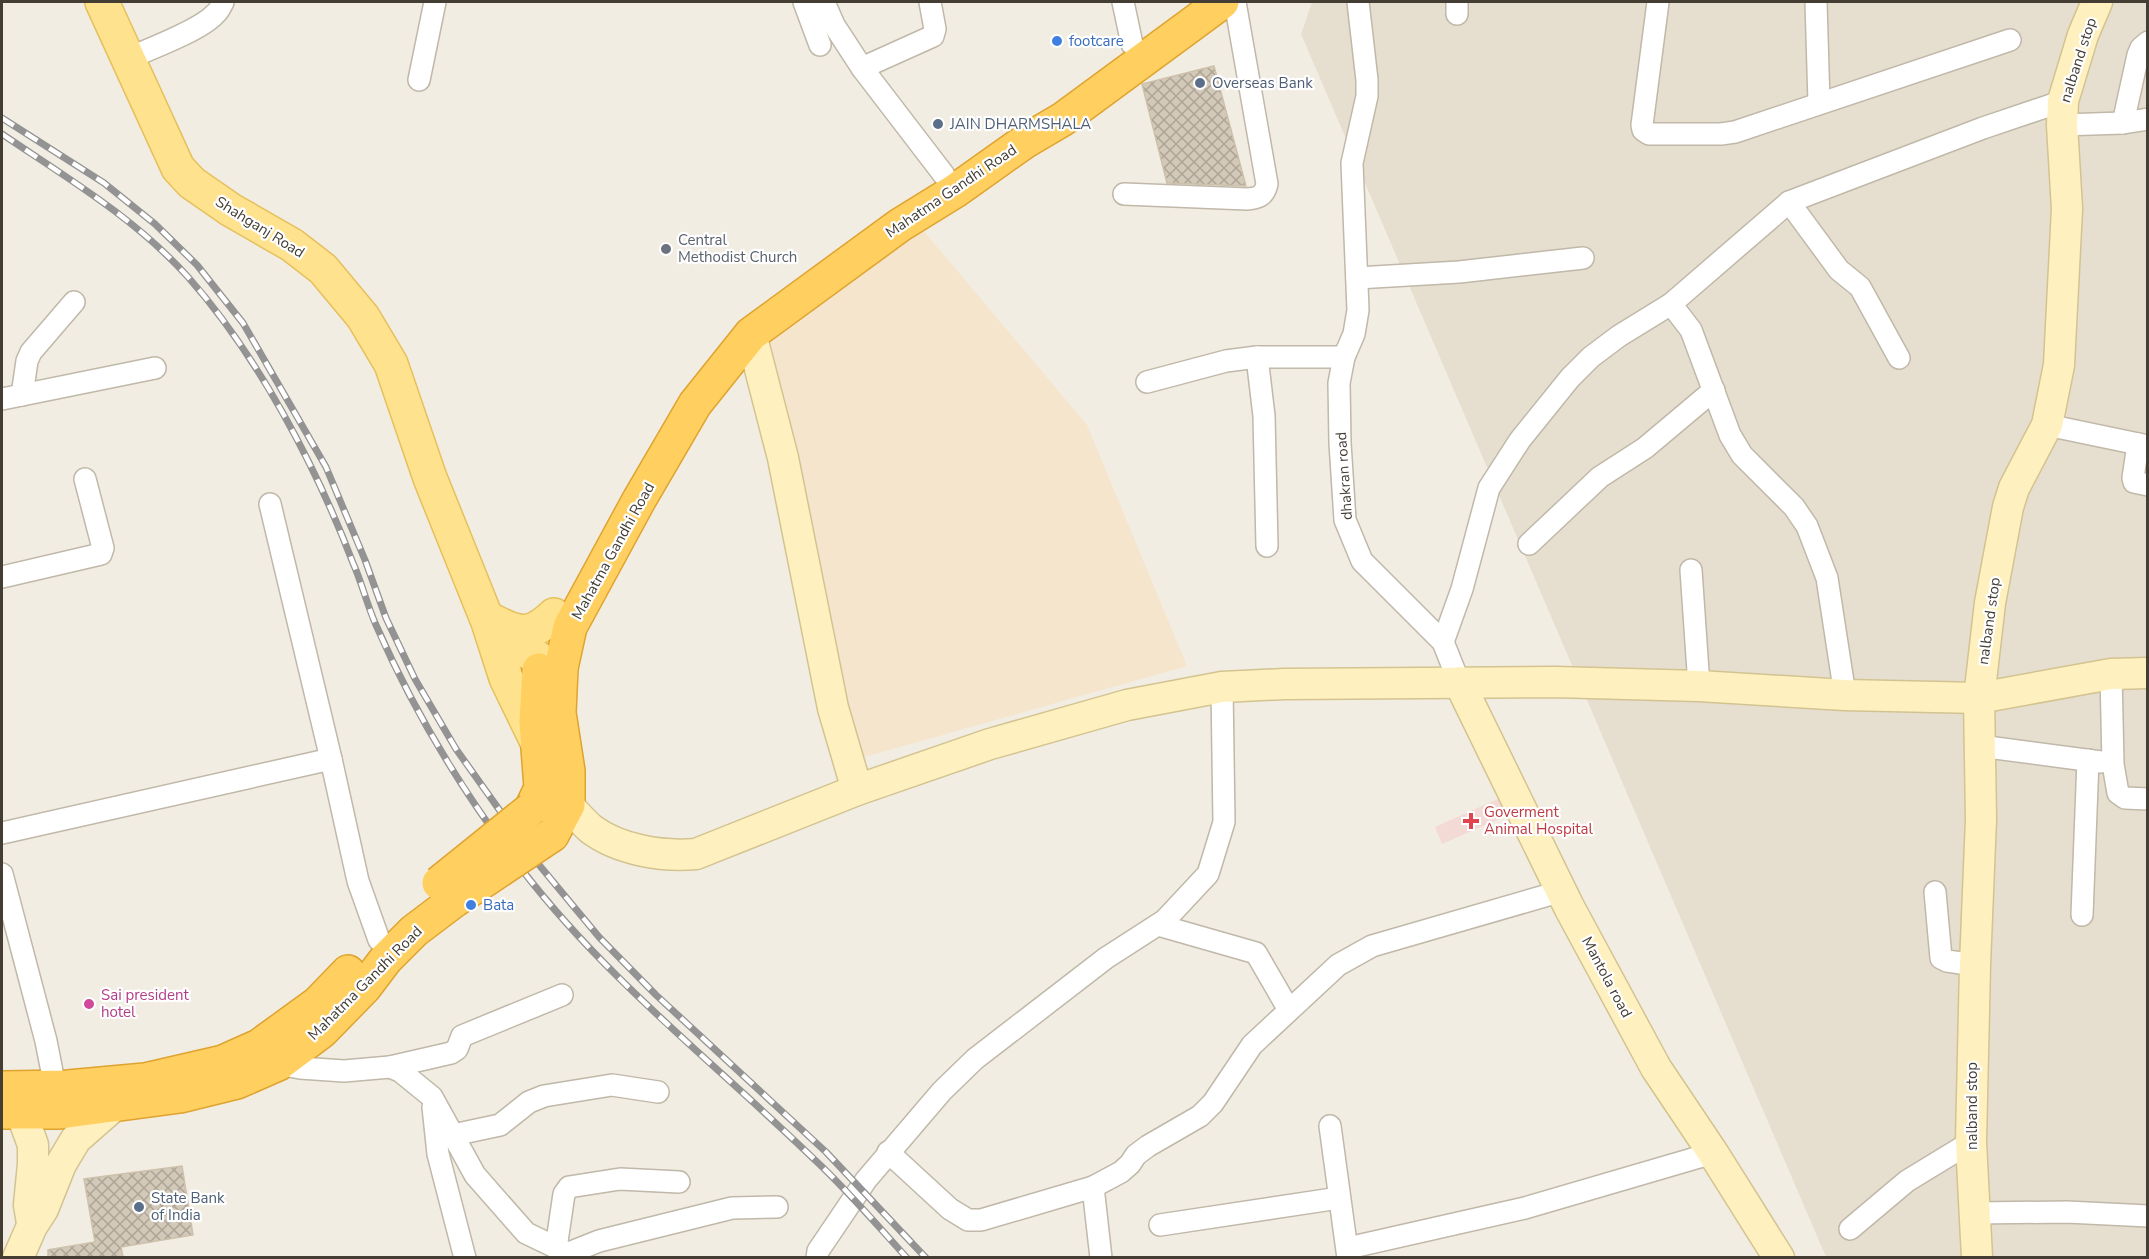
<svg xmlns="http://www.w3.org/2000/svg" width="2149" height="1259" viewBox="0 0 2149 1259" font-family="'Nunito Sans',sans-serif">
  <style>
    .residential { fill: #e6dfd0 }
    .commercial { fill: #f5e5cc }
    .medical { fill: #f3dad5 }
    .building { fill: url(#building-cross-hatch); stroke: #cec1ab; stroke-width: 1.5 }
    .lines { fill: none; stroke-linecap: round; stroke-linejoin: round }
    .street-casing { stroke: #c0b8a8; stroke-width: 24 }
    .secondary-casing { stroke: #d3c391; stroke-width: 33 }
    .primary-casing { stroke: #e5c05d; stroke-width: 36 }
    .highway-casing { stroke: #dfa32f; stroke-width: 36 }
    .street { stroke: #fff; stroke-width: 21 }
    .secondary { stroke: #fff1bf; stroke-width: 30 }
    .primary { stroke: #ffe28e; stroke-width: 33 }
    .highway { stroke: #ffcf60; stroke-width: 33 }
    .rail-casing { stroke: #939393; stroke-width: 7 }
    .rail { stroke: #fff; stroke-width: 4.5; stroke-dasharray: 14; stroke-linecap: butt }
    .highway-bridge-casing { stroke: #dfa32f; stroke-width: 36; stroke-linecap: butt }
    .highway-bridge { stroke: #ffcf60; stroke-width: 33 }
    .shop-dot { fill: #3f7fe0; stroke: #fff; stroke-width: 2 }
    .service-dot { fill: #5c6f8a; stroke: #fff; stroke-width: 2 }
    .worship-dot { fill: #6b7280; stroke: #fff; stroke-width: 2 }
    .health-dot { fill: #e0444e; stroke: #fff; stroke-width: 2 }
    .hotel-dot { fill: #d1479c; stroke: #fff; stroke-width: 2 }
    .labels { text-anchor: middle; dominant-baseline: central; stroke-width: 4.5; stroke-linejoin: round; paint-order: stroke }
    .shop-label { font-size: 15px; fill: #366cbe; stroke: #fff; text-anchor: start }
    .street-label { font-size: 15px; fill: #433d33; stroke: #fff }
    .service-label { font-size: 15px; fill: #4e5e75; stroke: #fff; text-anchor: start }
    .worship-label { font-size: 15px; fill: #5b616d; stroke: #fff; text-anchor: start }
    .health-label { font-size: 15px; fill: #be3a42; stroke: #fff; text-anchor: start }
    .hotel-label { font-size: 15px; fill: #b23c85; stroke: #fff; text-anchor: start }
  </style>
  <defs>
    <pattern id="building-cross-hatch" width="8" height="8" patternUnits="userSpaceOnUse" patternTransform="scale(1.5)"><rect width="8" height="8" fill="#d3c9b8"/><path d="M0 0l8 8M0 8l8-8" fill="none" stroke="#ada496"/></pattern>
  </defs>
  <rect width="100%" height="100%" fill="#f2ede2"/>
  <path class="residential" d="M1312 2H2147V1257H1826L1301 34Z"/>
  <path class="commercial" d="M923 230 1087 425 1187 666 843 763 763 344Z"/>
  <path class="medical" d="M1500 798 1508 815 1442 844 1435 827Z"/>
  <g class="building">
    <path d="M1214 66 1246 186 1167 183 1142 84Z"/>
    <path d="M182 1166 193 1235 121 1247 123 1257H48V1250L95 1242 84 1179Z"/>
  </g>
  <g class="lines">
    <g class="street-casing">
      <g id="street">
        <path d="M804 2 820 45"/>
        <path d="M824 2 834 25 862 68 944 175"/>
        <path d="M1123 2 1132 44"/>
        <path d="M1358 2 1367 80V96L1352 163 1358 310 1354 334 1344 357 1339 383 1340 443 1345 520 1362 561 1443 642 1459 682"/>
        <path d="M1457 2V14"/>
        <path d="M1658 2 1642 125 1643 130 1649 134H1721L1735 132 2010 40"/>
        <path d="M1816 2 1819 103"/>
        <path d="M129 58C150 49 201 30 215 14 219 11 221 6 223 2"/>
        <path d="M862 68 933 36 935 29 930 2"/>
        <path d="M419 80 435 2"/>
        <path d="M2123 123 2138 55 2141 48 2148 42"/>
        <path d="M2062 125 2123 123 2148 119"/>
        <path d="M1124 194 1247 199C1259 198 1264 196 1267 184L1235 2"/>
        <path d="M1789 202 1839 270 1860 287 1899 358"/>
        <path d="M1357 278 1459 272 1583 258"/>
        <path d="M1671 304 1691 330 1730 435 1742 455 1794 507 1807 526 1827 578 1845 695"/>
        <path d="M1257 357 1264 416 1267 546"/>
        <path d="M1147 382 1226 361 1257 357H1344"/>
        <path d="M22 395 27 361 31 352 74 302"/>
        <path d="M2 399 155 368"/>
        <path d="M2047 425 2148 446"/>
        <path d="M2138 444 2133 478 2134 482 2148 485"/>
        <path d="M270 504 331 759 358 881 379 940"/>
        <path d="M1529 544 1600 477 1645 448 1714 390"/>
        <path d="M1691 570 1699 686"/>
        <path d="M2 577 101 554 103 548 85 479"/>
        <path d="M1443 642 1462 589 1489 488 1520 440 1570 378 1591 357 1619 336 1671 304 1789 202 1983 128 2063 101"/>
        <path d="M2111 674 2113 764 2118 793 2125 798 2148 799"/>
        <path d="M1980 746 2101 762"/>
        <path d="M2 833 331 759"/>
        <path d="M2 874 46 1041 57 1097"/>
        <path d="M1935 892 1941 958 1947 961 1975 965"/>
        <path d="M2082 915 2088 760"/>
        <path d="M1158 925 1256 953 1289 1010"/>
        <path d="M278 1064 300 1068 344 1071 390 1067 400 1071 432 1097 475 1175 526 1233 578 1258"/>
        <path d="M390 1067 451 1053 457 1049 462 1036 562 995"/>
        <path d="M433 1107 438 1154 465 1258"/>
        <path d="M1330 1126 1348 1258"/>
        <path d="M453 1135 500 1125 529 1102 544 1096 612 1085 658 1092"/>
        <path d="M888 1152 950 1209 968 1220H981L1093 1187 1121 1172 1130 1164 1136 1155 1148 1146 1200 1116 1213 1103 1252 1045 1338 965 1372 946 1562 891"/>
        <path d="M1093 1187 1101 1258"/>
        <path d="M1975 1213 2067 1212 2148 1216"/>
        <path d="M1160 1225 1339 1198"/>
        <path d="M1850 1229 1907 1181 1971 1142"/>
        <path d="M556 1248 564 1194 569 1187 620 1179 679 1182"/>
        <path d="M1348 1248 1525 1208 1713 1153"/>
        <path d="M569 1253 599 1241 732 1208 777 1207"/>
        <path d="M817 1258 818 1251 866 1180 942 1091 975 1059 1106 958 1165 920 1208 874 1224 822 1222 687"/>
      </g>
    </g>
    <g class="secondary-casing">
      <g id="secondary">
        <path d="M751 334 783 458 833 708 857 790"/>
        <path d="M1459 682 1569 907 1656 1068 1713 1153 1779 1258"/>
        <path d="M568 805C575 813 583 822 591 829 619 850 662 857 696 854L857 790 990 744 1127 705 1222 687 1284 684 1555 682 1699 686 1845 695 1979 698 2111 674 2148 673"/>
        <path d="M21 1112 33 1145V1164L29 1205 32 1223"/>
        <path d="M18 1258 32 1226 43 1209 61 1164 76 1139 117 1103"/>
        <path d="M1977 1258 1971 1142 1975 965 1981 819 1979 698 1990 603 2008 507 2014 488 2047 425 2059 365 2067 209 2062 125 2063 101 2083 35 2097 2"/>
      </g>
    </g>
    <g class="primary-casing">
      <g id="primary">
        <path d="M102 2 178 168 192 183 231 210 292 245 323 269 363 317 391 364 430 478 486 617 512 642 541 660 561 668"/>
        <path d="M487 619 506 678 538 744"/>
        <path d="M493 621C520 635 531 637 554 615"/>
      </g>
    </g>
    <g class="highway-casing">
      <g id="highway">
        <path d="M531 809 541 788 536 721 539 670"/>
        <path d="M552 835 568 805V771L559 713 561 668 570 627 639 500 695 404 751 334 900 225 955 191 1024 142 1063 119 1222 2"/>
        <path d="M2 1088 68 1087 145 1080 223 1062 259 1046 318 1003 348 972"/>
        <path d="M2 1112H60L180 1096 237 1082 278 1064 322 1031 364 988 386 959 414 931 455 900"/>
      </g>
    </g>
    <use href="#street" class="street"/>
    <use href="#secondary" class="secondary"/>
    <use href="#primary" class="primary"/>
    <use href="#highway" class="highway"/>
    <g class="rail-casing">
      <g id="rail">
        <path d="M2 118 104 183 155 224 197 265 243 323 326 467 365 560 386 618 415 679 456 749 535 860 599 937 656 995 826 1152 926 1258"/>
        <path d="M2 134C67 178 135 218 188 277 258 356 315 464 353 563 362 583 367 605 376 625 414 712 465 796 523 871 607 980 717 1065 816 1161 848 1191 877 1225 907 1258"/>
      </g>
    </g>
    <use href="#rail" class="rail"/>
    <g class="highway-bridge-casing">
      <g id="highway-bridge">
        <path d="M439 883 531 809"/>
        <path d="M455 900 552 835"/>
      </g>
    </g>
    <use href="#highway-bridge" class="highway-bridge"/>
  </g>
  <g class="shop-dot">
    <circle cx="1057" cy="41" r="6"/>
    <circle cx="471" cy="905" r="6"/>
  </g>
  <g class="service-dot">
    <circle cx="1200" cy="83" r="6"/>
    <circle cx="938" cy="124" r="6"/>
    <circle cx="139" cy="1207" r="6"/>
  </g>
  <circle class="worship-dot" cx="666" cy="249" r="6"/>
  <path class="health-dot" d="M1468 812h6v6h6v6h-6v6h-6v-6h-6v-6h6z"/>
  <circle class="hotel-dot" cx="89" cy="1004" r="6"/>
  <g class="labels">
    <g class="shop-label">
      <text x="1069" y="41">footcare</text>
      <text x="483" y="905">Bata</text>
    </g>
    <g class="street-label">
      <text transform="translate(2078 60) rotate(-72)">nalband stop</text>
      <text transform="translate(951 191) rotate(-34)">Mahatma Gandhi Road</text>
      <text transform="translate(260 227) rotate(32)">Shahganj Road</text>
      <text transform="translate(1344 476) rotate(-94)">dhakran road</text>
      <text transform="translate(613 551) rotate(-61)">Mahatma Gandhi Road</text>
      <text transform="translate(1989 621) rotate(-82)">nalband stop</text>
      <text transform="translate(1607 977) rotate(62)">Mantola road</text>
      <text transform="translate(365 983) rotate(-45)">Mahatma Gandhi Road</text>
      <text transform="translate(1972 1106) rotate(-90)">nalband stop</text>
    </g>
    <g class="service-label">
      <text x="1212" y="83">Overseas Bank</text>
      <text x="950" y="124">JAIN DHARMSHALA</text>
      <text x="151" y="1198">State Bank<tspan x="151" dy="17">of India</tspan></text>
    </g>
    <g class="worship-label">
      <text x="678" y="240">Central<tspan x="678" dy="17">Methodist Church</tspan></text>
    </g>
    <g class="health-label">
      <text x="1484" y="812">Goverment<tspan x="1484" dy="17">Animal Hospital</tspan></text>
    </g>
    <g class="hotel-label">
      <text x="101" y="995">Sai president<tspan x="101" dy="17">hotel</tspan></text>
    </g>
  </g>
  <rect width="2149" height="1259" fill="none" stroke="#433d33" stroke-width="6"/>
</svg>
